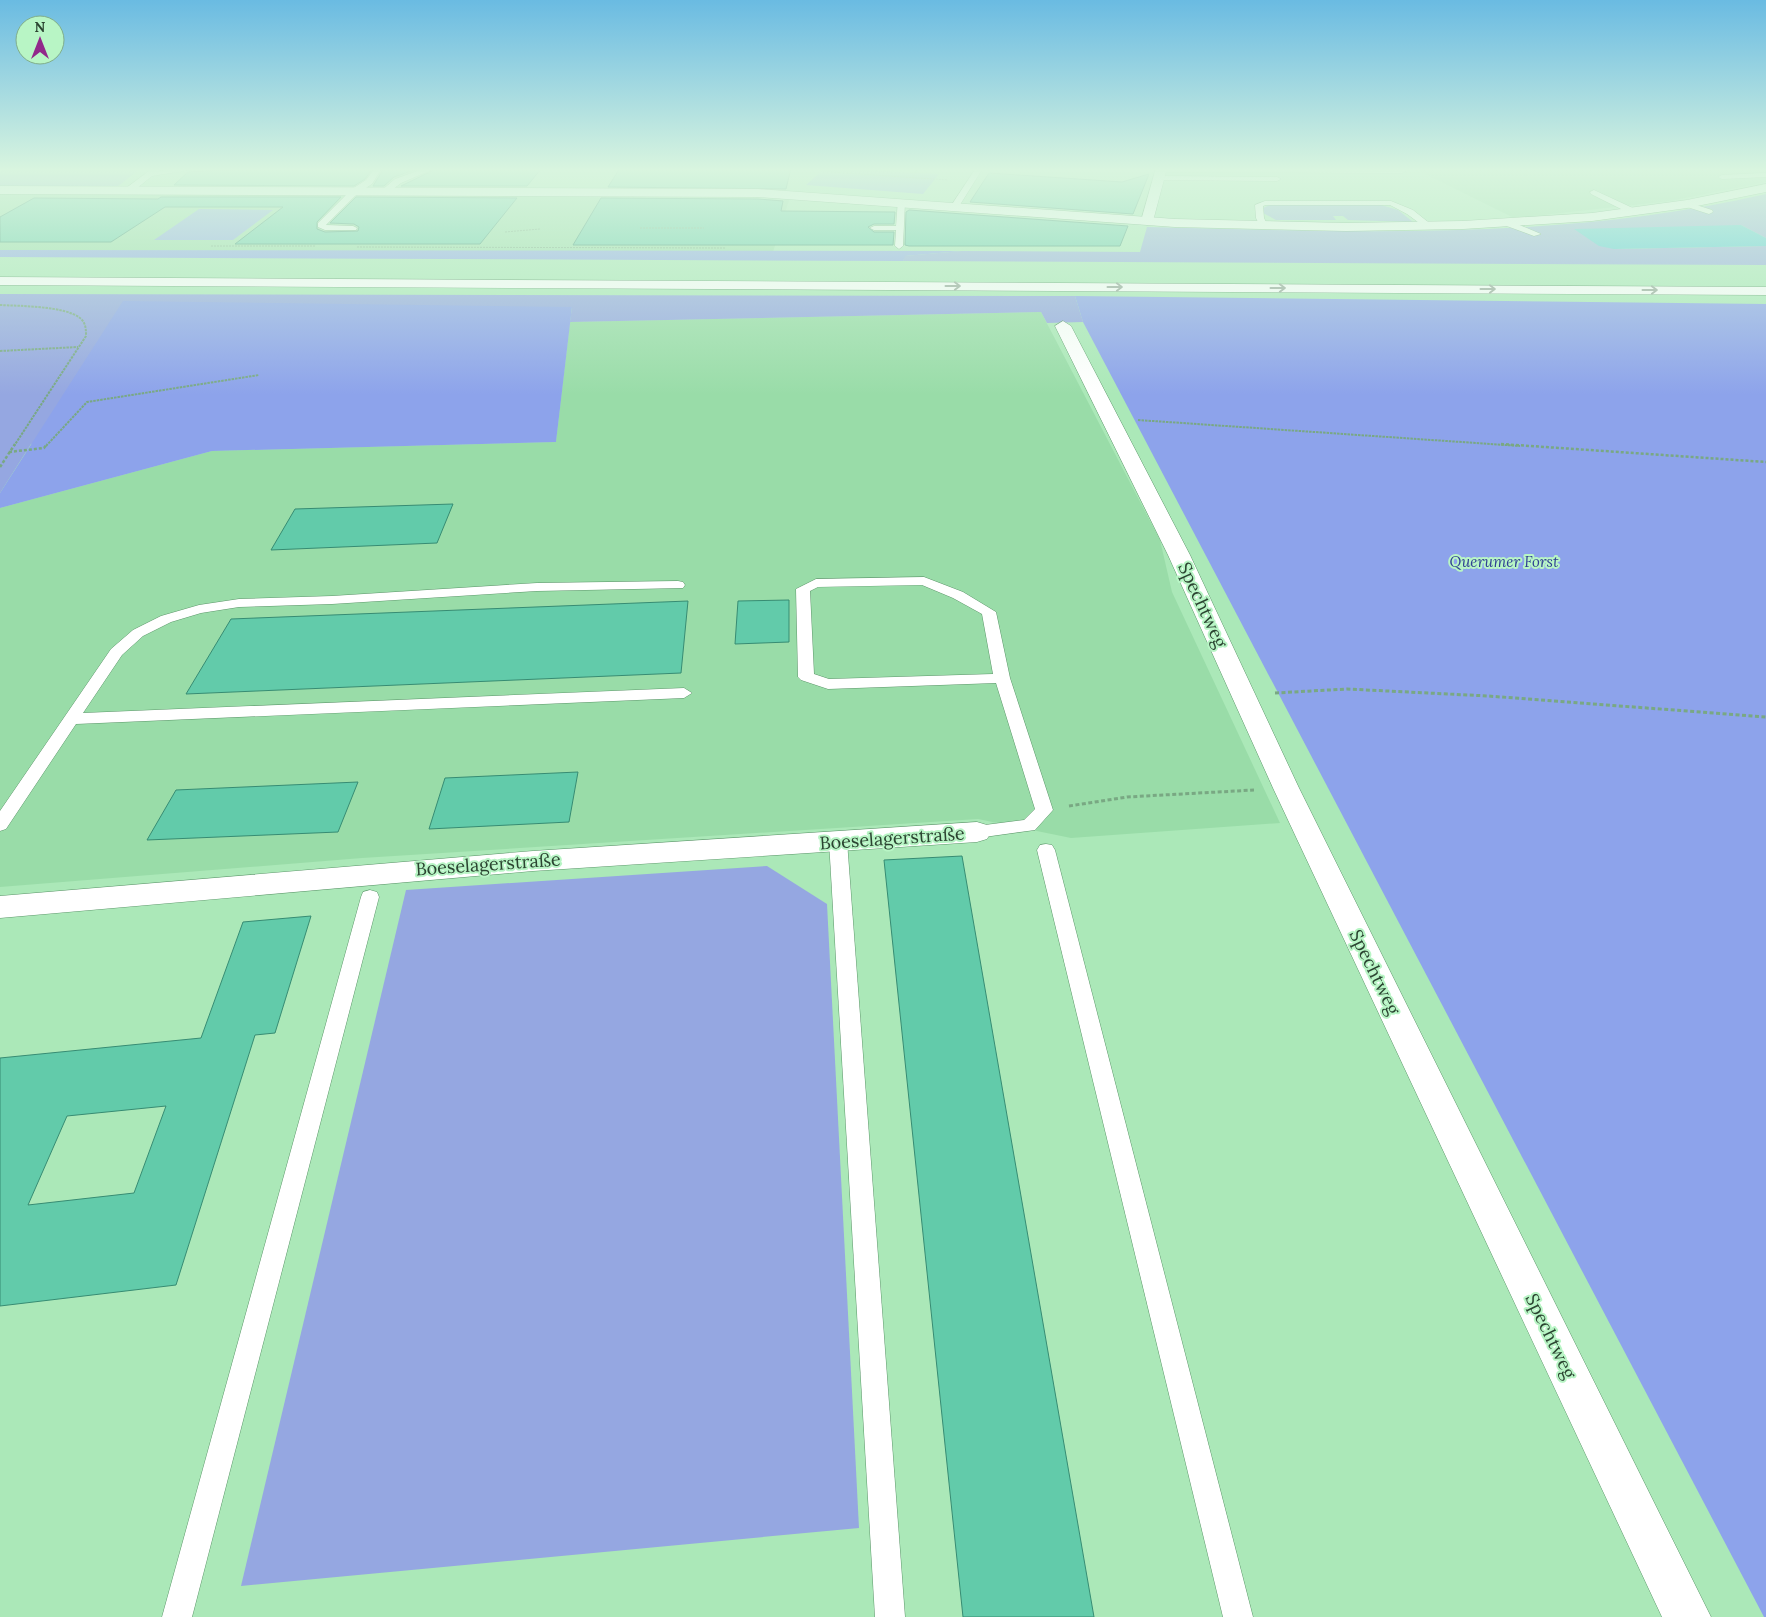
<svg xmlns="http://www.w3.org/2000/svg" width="1766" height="1617" viewBox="0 0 1766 1617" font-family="Lora,serif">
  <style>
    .built { fill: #99dca8 }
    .green { fill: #95a7e1 }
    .forest { fill: #8da3eb }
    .water { fill: #4ec6da }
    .building { fill: #62cbaa; stroke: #378c73; fill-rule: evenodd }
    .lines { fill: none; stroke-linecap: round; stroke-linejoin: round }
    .lane-casing { stroke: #5c966a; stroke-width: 1 }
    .street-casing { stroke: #5c966a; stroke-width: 1 }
    .secondary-casing { stroke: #5c966a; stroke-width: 1 }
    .highway-casing { stroke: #5c966a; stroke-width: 1 }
    .path-far3 { stroke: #79a883; stroke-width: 1; stroke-dasharray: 2 1; stroke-linecap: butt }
    .path-far2 { stroke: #79a883; stroke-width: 2; stroke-dasharray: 2.5 1; stroke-linecap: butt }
    .path-far1 { stroke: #79a883; stroke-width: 2.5; stroke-dasharray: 3 2; stroke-linecap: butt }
    .path { stroke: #79a883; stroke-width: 3; stroke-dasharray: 4 2.5; stroke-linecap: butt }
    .lane { fill: #fff; fill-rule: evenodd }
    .street { fill: #fff; fill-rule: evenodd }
    .secondary { fill: #fff; fill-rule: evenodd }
    .highway { fill: #fff; fill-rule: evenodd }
    .oneway { stroke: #95a298 }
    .labels { text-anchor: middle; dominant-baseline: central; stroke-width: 4; stroke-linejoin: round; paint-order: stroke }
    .far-park-label { font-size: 15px; font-style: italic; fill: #2f3f93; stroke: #b8f5c5 }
    .street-label { font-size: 18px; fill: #2b4431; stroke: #b8f5c5 }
  </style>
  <rect width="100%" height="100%" fill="#abe8b8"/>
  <g class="built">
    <path d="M1413 168H1766V182L1670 201 1514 218Z"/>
    <path d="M0 193 581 195 583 197 789 200 773 252 0 250Z"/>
    <path d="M1041 312 1160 540 1172 592 1280 823 1071 838 978 819 362 858 0 887V508L212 451 556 442 570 322Z"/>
  </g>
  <g class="green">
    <path d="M6 168H141L117 187H0V172Z"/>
    <path d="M1766 194V238L1741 225 1614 249 1766 246V265L903 261 904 256 962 251 1140 252 1147 227C1353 232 1564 241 1766 194Z"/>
    <path d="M1272 204 1381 205 1398 210 1413 222 1348 220 1343 216H1333L1336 220H1276L1263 213V208Z"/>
    <path d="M0 294 1075 296 1083 322 1047 323 1041 312 570 322 572 307 31 444 0 493Z"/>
    <path d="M767 866 827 904 859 1528 241 1586 406 890Z"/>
  </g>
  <g class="forest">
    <path d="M825 168 939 174 923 194 806 185Z"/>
    <path d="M199 209 273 210 233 240H154Z"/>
    <path d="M0 250 962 251 905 256 903 261 0 257Z"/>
    <path d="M1075 296 1766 304V1617H1764L1083 322Z"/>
    <path d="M123 301 572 307 556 442 212 451 0 508V493Z"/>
  </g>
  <path class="water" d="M1741 225 1766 238V246L1614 249 1599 246 1574 229Z"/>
  <g class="building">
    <path d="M267 168H373L365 179 354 186 174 185 188 172Z"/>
    <path d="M384 168H420L394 177 384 186H373Z"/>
    <path d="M438 168H468L541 169 527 186H401Z"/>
    <path d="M620 168H791L786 189 608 187Z"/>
    <path d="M989 173 1122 182 1149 174 1133 214 970 202Z"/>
    <path d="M161 197H341L317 222V229L325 232 358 231 359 227 354 224 330 223 356 197 517 198 480 244H235L283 207H165L111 242H0V217L34 198 158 199Z"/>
    <path d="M601 198 758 199 783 201 781 211 895 212 894 224H874L868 227 874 232H894L893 245H573Z"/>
    <path d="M909 210 963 214 1128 226 1120 246H909L905 245 906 212Z"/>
    <path d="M453 504 437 543 271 550 295 509Z"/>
    <path d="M789 600V642L735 644 738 601Z"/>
    <path d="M688 601 681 673 186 694 231 619Z"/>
    <path d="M578 772 569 822 429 829 445 778Z"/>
    <path d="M358 782 338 832 147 840 176 790Z"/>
    <path d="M962 856 1094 1617H963L884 860Z"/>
    <path d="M311 916 275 1033 255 1035 176 1285 0 1306V1058L201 1038 243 922ZM166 1106 134 1193 28 1205 67 1116Z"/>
  </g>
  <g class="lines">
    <g class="lane-casing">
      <g id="lane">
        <path d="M153 168H161L159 171 201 168 152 176 131 193H125V189Z"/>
        <path d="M375 168H382L372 184 358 193 326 225 353 226 357 228 356 230H325L318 227V223L352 189 366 180Z"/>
        <path d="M426 168H436L401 183 388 193 381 191 395 179Z"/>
        <path d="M976 168H983L958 208H952L951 206Z"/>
        <path d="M1766 173V177L1722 179 1718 177 1722 175Z"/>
        <path d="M1160 176 1277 177 1281 179 1277 181 1157 180 1156 178Z"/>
        <path d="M1594 190 1637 210 1638 212 1631 214 1591 194 1590 192Z"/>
        <path d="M898 200 905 202 903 246 899 249 895 246 896 230H874L870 228 874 226H896Z"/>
        <path d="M1265 201H1391L1413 210 1433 226 1426 228 1407 214 1390 205H1266L1263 206 1264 218 1268 226 1264 228H1261L1256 218 1255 205Z"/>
        <path d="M1687 202 1712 210 1713 212 1709 214 1684 206 1683 204Z"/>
        <path d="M1504 221H1510L1541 234 1534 236 1504 225Z"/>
        <path d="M924 577 963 592 996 612 1010 678 1053 810 1035 830 977 838 971 836 968 832 971 828 977 826 1024 820 1035 809 996 683 828 689 801 680 798 677 796 589 816 579ZM922 585 953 598 982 614 993 674 829 679 814 674 810 591 818 587Z"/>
        <path d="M678 581 683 582 685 585 683 588 537 591 332 604 239 607 201 613 171 622 143 636 122 655 83 713 684 688 692 693 684 698 76 724 6 829 0 831V811L111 649 133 630 161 616 199 605 239 599 332 596 537 583Z"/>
        <path d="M838 835 844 837 847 841 905 1617H875L829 841 832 837Z"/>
        <path d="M1046 844 1052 845 1055 850 1253 1617H1223L1037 850 1040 845Z"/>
        <path d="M370 890 377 892 379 897 192 1617H162L361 897 363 892Z"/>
      </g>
    </g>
    <g class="street-casing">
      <g id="street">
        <path d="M1156 168H1406L1408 170 1402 173 1166 172 1153 221 1147 225 1141 221Z"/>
        <path d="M1063 321 1071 326 1190 555 1299 788 1711 1617H1662L1273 788 1168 555 1055 326Z"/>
        <path d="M977 822 987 825 991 832 987 839 977 842 533 871 0 918V896L533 851Z"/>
      </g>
    </g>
    <g class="secondary-casing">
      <path id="secondary" d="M1766 184V192L1687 208 1592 221 1463 229 1346 231 1175 227 758 197 0 194V186L758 189 1175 219 1346 223 1463 221 1592 213 1687 200Z"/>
    </g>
    <g class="highway-casing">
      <path id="highway" d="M0 277 1766 287V295L0 285Z"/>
    </g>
    <g class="path-far3">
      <path d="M864 168H885"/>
      <path d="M831 172 948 180"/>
      <path d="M831 172 839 168"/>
      <path d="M912 178 918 168"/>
      <path d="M640 228H704"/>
      <path d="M505 232 540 229"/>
      <path d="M211 246H316"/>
      <path d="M357 247 726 248"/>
    </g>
    <g class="path-far2">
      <path d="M0 305C20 306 65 306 80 318 86 323 86 329 86 336L14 446"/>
      <path d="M0 351 78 347"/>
      <path d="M1138 420 1520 446"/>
      <path d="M46 446 87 402 259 375"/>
    </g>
    <g class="path-far1">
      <path d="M1501 444 1766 462"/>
      <path d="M9 452 44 448 47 444"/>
      <path d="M0 467 15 444"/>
    </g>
    <g class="path">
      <path d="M1275 693 1347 689 1488 696 1766 717"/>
      <path d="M1069 806 1127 797 1254 790"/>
    </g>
    <use href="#lane" class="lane"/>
    <use href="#street" class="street"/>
    <use href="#secondary" class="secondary"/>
    <use href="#highway" class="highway"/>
  </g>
  <defs><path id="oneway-shaft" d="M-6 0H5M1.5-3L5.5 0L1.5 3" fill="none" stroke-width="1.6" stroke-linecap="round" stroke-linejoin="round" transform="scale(1.25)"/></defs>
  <g class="oneway">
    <use href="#oneway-shaft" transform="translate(953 286)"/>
    <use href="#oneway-shaft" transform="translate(1115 287)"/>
    <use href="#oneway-shaft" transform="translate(1278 288)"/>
    <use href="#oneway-shaft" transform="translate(1488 289)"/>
    <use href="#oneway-shaft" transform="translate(1650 290)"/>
  </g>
  <linearGradient id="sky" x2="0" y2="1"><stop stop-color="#6abbe2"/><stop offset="0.43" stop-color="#d9f5df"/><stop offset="1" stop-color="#d9f5df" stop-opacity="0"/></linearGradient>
  <rect width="1766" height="395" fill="url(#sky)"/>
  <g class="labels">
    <g class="far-park-label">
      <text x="1504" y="561">Querumer Forst</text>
    </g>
    <g class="street-label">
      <text transform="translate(1203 605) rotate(65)">Spechtweg</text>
      <text transform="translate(892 838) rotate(-4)">Boeselagerstraße</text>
      <text transform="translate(488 864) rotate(-4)">Boeselagerstraße</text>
      <text transform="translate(1375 972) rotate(64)">Spechtweg</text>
      <text transform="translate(1551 1336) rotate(64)">Spechtweg</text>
    </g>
  </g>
  <g transform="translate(40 40)"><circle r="24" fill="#b8f5c5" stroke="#80ae8a"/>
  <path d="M0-4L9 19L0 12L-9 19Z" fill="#92288b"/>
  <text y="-8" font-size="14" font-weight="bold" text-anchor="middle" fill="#2b4431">N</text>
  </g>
</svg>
